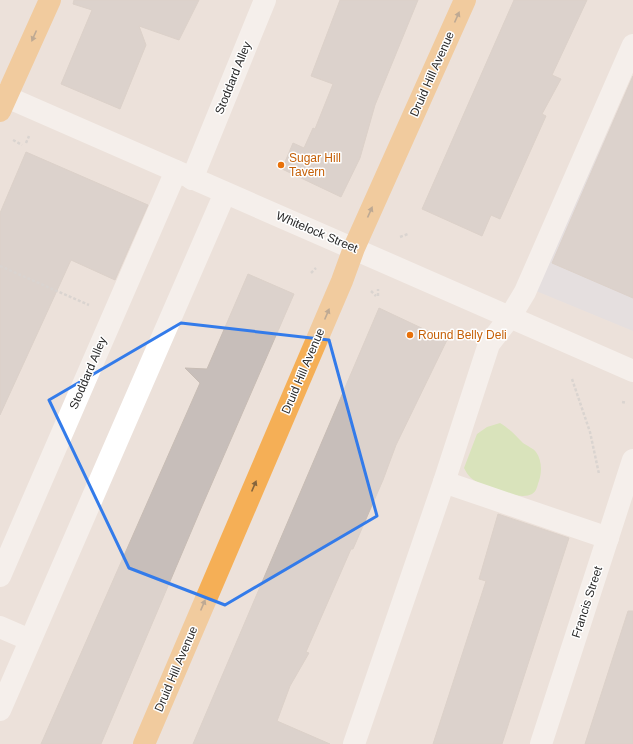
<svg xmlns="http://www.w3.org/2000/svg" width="633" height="744" viewBox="0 0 633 744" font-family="Arial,sans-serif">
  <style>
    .industrial { fill: #dcdbe4 }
    .green { fill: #c1e594 }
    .building { fill: #c7beba; stroke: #c7bcb4 }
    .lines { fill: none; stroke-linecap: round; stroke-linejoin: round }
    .path { stroke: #c3c3c3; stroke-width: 2.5; stroke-dasharray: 3 2; stroke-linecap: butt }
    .minor { stroke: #fff; stroke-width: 22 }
    .major { stroke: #f5af56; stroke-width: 22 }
    .oneway { fill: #85653d }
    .marked { fill: none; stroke: #337bea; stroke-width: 3; stroke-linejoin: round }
    .food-dot { fill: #e8710a; stroke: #fff; stroke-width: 1.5 }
    .labels { text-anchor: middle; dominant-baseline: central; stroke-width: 3; stroke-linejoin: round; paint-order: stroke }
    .street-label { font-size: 12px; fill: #292929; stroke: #fff }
    .food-label { font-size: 12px; fill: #c56008; stroke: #fff; text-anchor: start }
  </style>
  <rect width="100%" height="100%" fill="#ece1da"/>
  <path class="industrial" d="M633 76V331L536 291Z"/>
  <path class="green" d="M500 423C510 429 515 435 523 443 527 446 533 448 536 452 542 460 542 472 539 481 537 486 537 491 532 494 520 501 482 487 471 478 468 475 466 472 464 468L477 434 487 427Z"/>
  <g class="building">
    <path d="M74 0H199L179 40 139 26 146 45 120 109 61 84 92 10 73 4Z"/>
    <path d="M340 0H418L375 105 360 158 341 197 282 169 293 143 304 148 313 128 315 129 333 84 311 76Z"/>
    <path d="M514 0H587L552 75 561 79 542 114 546 116 500 219 491 215 482 236 422 209Z"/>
    <path d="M633 76V298L552 263Z"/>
    <path d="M26 152 148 205 115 280 71 260 0 415V213Z"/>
    <path d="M248 274 294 294 202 506 101 744H41L200 383 185 368 207 369Z"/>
    <path d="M379 308 447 340 396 445 383 480 353 549H351L306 652 309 653 290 686 277 721 330 744H193Z"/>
    <path d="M498 514 569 538 502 744H433L486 581 479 579Z"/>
    <path d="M628 611H633V744H585Z"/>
  </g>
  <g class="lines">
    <g class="path">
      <path d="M13 140 22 145"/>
      <path d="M26 143 29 136"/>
      <path d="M400 237 408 234"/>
      <path d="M0 266 89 305"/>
      <path d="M311 273 316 268"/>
      <path d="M371 291 376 296"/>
      <path d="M378 296V289"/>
      <path d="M572 379 590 432 599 474"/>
      <path d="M622 402 627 403"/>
    </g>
    <g class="minor">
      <path d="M0 94 633 371"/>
      <path d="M192 179 265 0"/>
      <path d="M444 482 608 538"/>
      <path d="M0 576 176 171"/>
      <path d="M0 627 30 640"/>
      <path d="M0 710 225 193"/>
      <path d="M354 744 444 482 489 344 510 317 525 292 633 45"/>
      <path d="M541 744 633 460"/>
    </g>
    <g class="major">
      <path d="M0 111 50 0"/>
      <path d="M144 744 342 281 354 248 465 0"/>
    </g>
  </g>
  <defs><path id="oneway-solid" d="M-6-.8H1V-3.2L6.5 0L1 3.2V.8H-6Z"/></defs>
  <g class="oneway">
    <use href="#oneway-solid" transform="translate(457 17) rotate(-66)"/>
    <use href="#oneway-solid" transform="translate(34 36) rotate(114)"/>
    <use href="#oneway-solid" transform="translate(370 212) rotate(-66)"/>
    <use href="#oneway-solid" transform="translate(327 314) rotate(-67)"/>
    <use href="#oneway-solid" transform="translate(254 486) rotate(-67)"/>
    <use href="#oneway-solid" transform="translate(203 605) rotate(-67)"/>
  </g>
  <path d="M0 0H633V744H0ZM181 323 329 340 377 516 225 605 129 568 49 400Z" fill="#ece1da" fill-opacity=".55" fill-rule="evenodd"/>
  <path class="marked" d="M181 323 329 340 377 516 225 605 129 568 49 400Z"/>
  <g class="food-dot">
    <circle cx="281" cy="165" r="4"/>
    <circle cx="410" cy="335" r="4"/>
  </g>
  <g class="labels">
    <g class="street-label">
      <text transform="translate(432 74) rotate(-66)">Druid Hill Avenue</text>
      <text transform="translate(233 78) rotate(-68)">Stoddard Alley</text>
      <text transform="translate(317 232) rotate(23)">Whitelock Street</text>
      <text transform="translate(303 371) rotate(-67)">Druid Hill Avenue</text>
      <text transform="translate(88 373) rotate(-67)">Stoddard Alley</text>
      <text transform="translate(587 602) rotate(-72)">Francis Street</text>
      <text transform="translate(176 669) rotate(-67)">Druid Hill Avenue</text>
    </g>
    <g class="food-label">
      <text x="289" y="158">Sugar Hill<tspan x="289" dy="14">Tavern</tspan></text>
      <text x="418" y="335">Round Belly Deli</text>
    </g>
  </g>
</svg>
